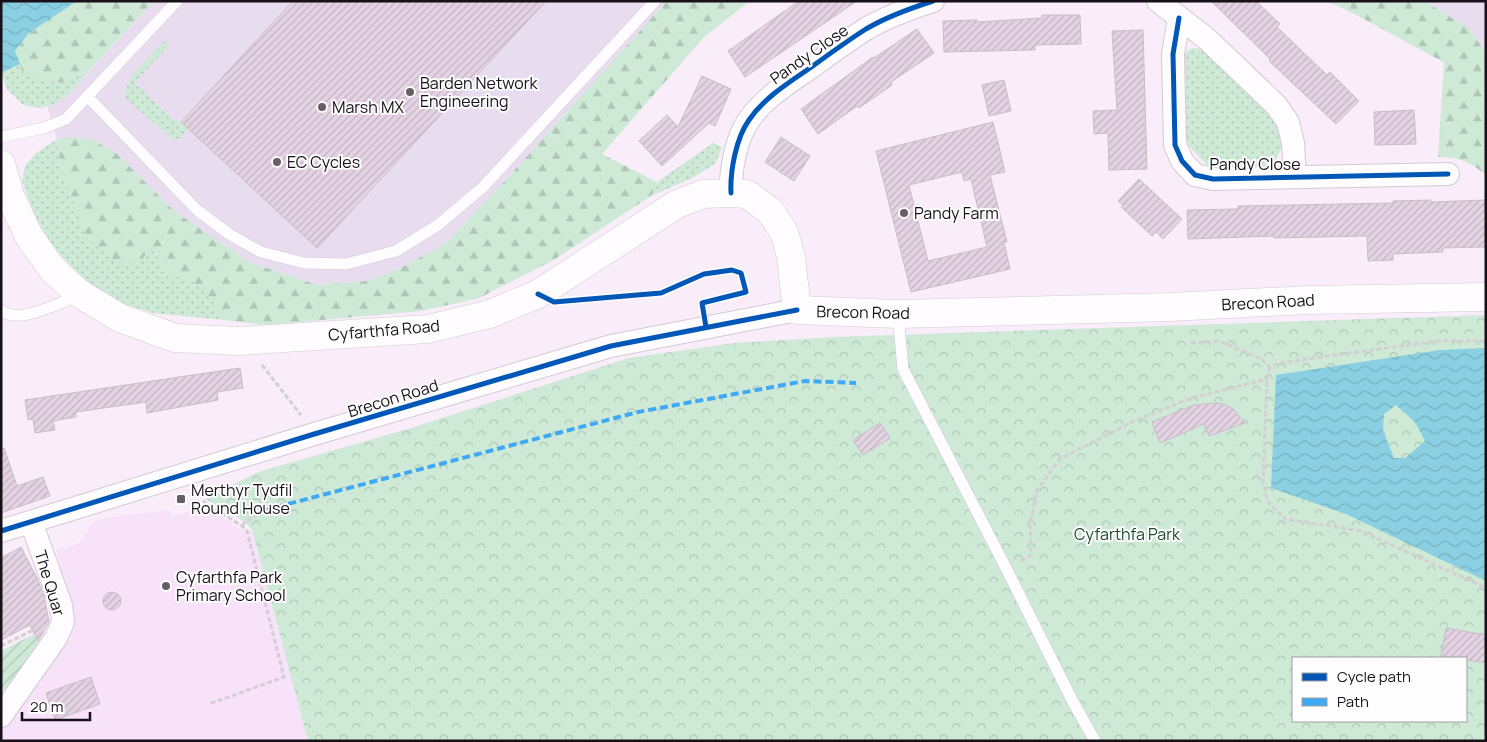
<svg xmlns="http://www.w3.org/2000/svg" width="1487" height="742" viewBox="0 0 1487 742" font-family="Manrope,sans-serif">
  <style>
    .industrial { fill: #e8ddee }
    .built { fill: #f7e2fa }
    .grass { fill: url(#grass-dots) }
    .forest { fill: url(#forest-firs) }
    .park { fill: url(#park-crowns); fill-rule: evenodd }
    .garden { fill: url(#garden-furrows) }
    .water { fill: url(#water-waves); fill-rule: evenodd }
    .building { fill: url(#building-hatch); stroke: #c9bec8; fill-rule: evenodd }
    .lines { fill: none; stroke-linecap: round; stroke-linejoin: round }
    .service-casing { stroke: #d3cad4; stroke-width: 12 }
    .minor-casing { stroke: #d3cad4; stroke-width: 24 }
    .primary-casing { stroke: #d3cad4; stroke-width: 29 }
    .path { stroke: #d3cfd3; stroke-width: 3; stroke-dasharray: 5 2.5; stroke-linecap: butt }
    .service { stroke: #fefcfe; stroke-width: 11 }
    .minor { stroke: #fefcfe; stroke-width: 22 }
    .primary { stroke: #fefcfe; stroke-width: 28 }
    .quiet { stroke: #3fa9f5; stroke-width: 4; stroke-dasharray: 8 4; stroke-linecap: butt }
    .cycleway-casing { stroke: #fdfdfd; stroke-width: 8 }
    .cycleway { stroke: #0057b8; stroke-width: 5 }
    .poi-dot { fill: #665d67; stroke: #fdfdfd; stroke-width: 2 }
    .labels { text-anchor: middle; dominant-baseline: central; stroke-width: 4; stroke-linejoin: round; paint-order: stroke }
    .street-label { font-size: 16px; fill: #181019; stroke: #fdfdfd }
    .poi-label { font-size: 16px; fill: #181019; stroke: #fdfdfd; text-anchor: start }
    .park-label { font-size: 16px; fill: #1c4e2d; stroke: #fdfdfd }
  </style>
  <defs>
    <pattern id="grass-dots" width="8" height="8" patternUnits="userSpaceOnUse" patternTransform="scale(1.25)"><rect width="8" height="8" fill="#cee9d6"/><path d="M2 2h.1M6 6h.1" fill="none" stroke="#b0c7b7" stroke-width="1.8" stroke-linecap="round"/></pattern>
    <pattern id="forest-firs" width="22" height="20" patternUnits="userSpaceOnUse" patternTransform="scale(1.25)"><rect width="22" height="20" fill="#cee9d6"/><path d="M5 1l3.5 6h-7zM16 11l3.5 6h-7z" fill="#b0c7b7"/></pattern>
    <pattern id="park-crowns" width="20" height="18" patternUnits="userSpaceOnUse" patternTransform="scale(1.25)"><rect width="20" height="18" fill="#cee9d6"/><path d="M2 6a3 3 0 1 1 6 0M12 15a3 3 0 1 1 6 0" fill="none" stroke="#b0c7b7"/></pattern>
    <pattern id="garden-furrows" width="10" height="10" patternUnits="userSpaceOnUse" patternTransform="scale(1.25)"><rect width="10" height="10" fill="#cee9d6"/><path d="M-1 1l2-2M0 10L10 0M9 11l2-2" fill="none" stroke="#b0c7b7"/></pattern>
    <pattern id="water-waves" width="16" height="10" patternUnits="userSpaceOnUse" patternTransform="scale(1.25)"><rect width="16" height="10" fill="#8ad0e2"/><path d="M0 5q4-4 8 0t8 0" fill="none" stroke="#76b2c1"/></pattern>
    <pattern id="building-hatch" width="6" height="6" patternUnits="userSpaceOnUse" patternTransform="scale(1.25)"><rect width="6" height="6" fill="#e4d3e3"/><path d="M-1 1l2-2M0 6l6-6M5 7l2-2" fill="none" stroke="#c3b4c2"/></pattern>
  </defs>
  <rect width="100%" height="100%" fill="#f8edf9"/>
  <g class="industrial">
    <path d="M153 1H667L502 184 446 243 399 269 367 281 317 285 249 262 174 211 116 154 67 137 57 139 47 106 68 95Z"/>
    <path d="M1424 1H1486V54L1470 29Z"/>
  </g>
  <path class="built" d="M201 504 243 531 252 530 308 741H1V728L75 623 56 550 76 545 88 532 91 524 98 519 169 510 172 517 193 510Z"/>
  <g class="grass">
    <path d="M164 41 169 45 134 83 172 119 181 122 188 128 176 142 124 97 130 78Z"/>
    <path d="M1193 48 1202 49 1272 115 1281 128 1283 145 1275 161 1261 170H1220L1208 166 1189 146 1184 133V53Z"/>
    <path d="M20 64 24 74 59 83 89 71 68 95 54 104 40 108 23 105 7 89 1 73Z"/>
    <path d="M57 139 61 170 151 247 158 257 166 274 194 281 212 299 223 320 153 313 117 302 81 277 55 249 36 219 22 181 25 166 36 153Z"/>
    <path d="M713 143 722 147 715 164 692 178 651 196 657 182Z"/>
  </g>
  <g class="forest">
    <path d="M77 1H153L89 71 59 83 23 74 15 52 29 33Z"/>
    <path d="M667 1H750L704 37 602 154 657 182 651 196 552 261 479 298 422 311 267 325 223 320 212 299 194 282 166 274 158 257 151 247 140 262 119 266 86 237 61 170 57 139 67 137 91 139 117 154 174 211 249 262 317 285 367 281 399 269 446 243 502 184Z"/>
    <path d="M1327 1H1424L1470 29 1486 54V175C1470 162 1459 157 1438 157L1444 62C1405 43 1368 19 1327 1Z"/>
  </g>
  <path class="park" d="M1486 315V741H308L252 530 245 522 206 499 258 472 408 429 629 358 734 343 834 337ZM1293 658H1466V721H1293Z"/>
  <path class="garden" d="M34 634 41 648 16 687 1 690V651Z"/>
  <g class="water">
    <path d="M1 1H77L29 33 15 51 20 64 1 73Z"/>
    <path d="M1486 348V581L1346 514 1271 488 1276 375 1440 350ZM1396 405 1415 422 1425 441 1405 458H1394L1383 430 1384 414Z"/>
  </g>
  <g class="building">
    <path d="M293 1H546L317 248 181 122Z"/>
    <path d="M799 1H857L745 77 728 51Z"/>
    <path d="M1211 1H1256L1280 24 1277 27 1327 75 1330 72 1359 101 1336 124 1269 61 1270 59Z"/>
    <path d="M1042 15H1080L1081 44 1035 45V50L944 52 943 21 977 20V22L1042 18Z"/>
    <path d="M917 29 934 53 891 82 892 85 859 108 857 106 818 134 801 109 873 57 874 58Z"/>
    <path d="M1143 30 1147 169 1109 170 1108 133 1094 134 1093 111 1117 110 1112 31Z"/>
    <path d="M702 76 731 89 715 126 709 123 662 166 639 141 667 115 678 127Z"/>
    <path d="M1004 80 1011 111 989 116 982 85Z"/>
    <path d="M1414 110 1416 144 1375 145 1374 112Z"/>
    <path d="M993 122 1005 172 990 175 1007 242H1004L1010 269 911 292 876 151ZM962 172 964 181 971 179 987 247 928 261 909 185Z"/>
    <path d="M781 137 810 156 794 181 765 162Z"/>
    <path d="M1139 179 1182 219 1163 239 1156 232 1152 236 1121 207 1123 205 1118 201Z"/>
    <path d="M1431 200V202L1486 200 1485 247 1443 248V252L1393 254V260L1368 261 1367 236 1274 238V236L1188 239 1187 210 1238 209V206L1393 203V201Z"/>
    <path d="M240 368 243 388 217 392 218 400 147 413 146 402 76 412V417L53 421 55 430 35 433 33 419 28 420 25 400Z"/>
    <path d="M1217 403 1226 405 1234 410 1245 423 1209 436 1204 424 1160 443 1152 422 1194 405Z"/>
    <path d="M880 423 890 438 863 455 853 440Z"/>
    <path d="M4 448 17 486 43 477 50 496 1 513V449Z"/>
    <path d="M21 547 37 578 44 596 49 622 38 641 30 625 1 640V558Z"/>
    <circle cx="112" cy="601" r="9"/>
    <path d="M1446 628 1486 635V663L1441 656Z"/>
    <path d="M91 677 100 704 55 720 46 693Z"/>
  </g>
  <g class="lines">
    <g class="service-casing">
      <g id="service">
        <path d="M88 97 197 210 229 234 261 252 304 263 346 264 396 251 438 225 483 187 655 1"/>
        <path d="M1 137 44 128 66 119 177 1"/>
        <path d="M1 310C17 326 62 302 79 295"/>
        <path d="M898 314 903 369 1006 568 1073 702 1095 741"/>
      </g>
    </g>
    <g class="minor-casing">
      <g id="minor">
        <path d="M1158 1 1207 39 1276 105 1288 122 1293 143 1295 177"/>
        <path d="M1179 18 1173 54 1175 145 1182 161 1195 175 1213 179 1448 174"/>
        <path d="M731 193C730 171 736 138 749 120 764 98 788 83 810 68 828 55 847 41 866 29 886 17 911 8 933 1"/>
        <path d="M1 531 311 435 611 346 797 310"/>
        <path d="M1 716 56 638 63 622 61 605 31 522"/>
      </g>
    </g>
    <g class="primary-casing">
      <path id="primary" d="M1 164 10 196 30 238 53 270 80 294 120 318 175 338 239 341 428 329 490 314 538 294 677 204 703 194 731 193 747 194 770 211 784 232 791 257 797 310 898 314 1170 307 1308 300 1486 297"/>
    </g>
    <g class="path">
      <path d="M1486 341H1438L1321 357 1276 364 1270 368 1267 379 1263 483 1268 502 1285 519 1361 531 1486 588"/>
      <path d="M1191 343 1219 341 1262 359 1270 368"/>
      <path d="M262 365 301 415"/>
      <path d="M201 493 204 502 242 526 247 531 284 677 209 704"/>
      <path d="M242 526 245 522 265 510"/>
      <path d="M1021 561 1031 555 1030 524 1037 490 1060 459 1130 423 1188 399 1267 379"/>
      <path d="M1 646 35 629"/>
    </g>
    <use href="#service" class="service"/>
    <use href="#minor" class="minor"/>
    <use href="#primary" class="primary"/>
    <path class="quiet" d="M265 510 638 412 805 381 856 383"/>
    <g class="cycleway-casing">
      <g id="cycleway">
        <path d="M1179 18 1173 54 1175 145 1182 161 1195 175 1213 179 1448 174"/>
        <path d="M731 193C730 171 736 138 749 120 764 98 788 83 810 68 828 55 847 41 866 29 886 17 911 8 933 1"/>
        <path d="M538 294 554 302 661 293 704 274 732 270 741 273 746 292 702 303 706 327"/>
        <path d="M1 531 311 435 611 346 797 310"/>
      </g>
    </g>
    <use href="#cycleway" class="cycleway"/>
  </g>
  <g class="poi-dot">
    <circle cx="410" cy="92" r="5"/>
    <circle cx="322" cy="107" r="5"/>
    <circle cx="277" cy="162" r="5"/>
    <circle cx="904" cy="213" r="5"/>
    <rect x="176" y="494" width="10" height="10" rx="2.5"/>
    <circle cx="166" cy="586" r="5"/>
  </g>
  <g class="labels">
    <g class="street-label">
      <text transform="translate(809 54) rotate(-35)">Pandy Close</text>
      <text x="1255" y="164">Pandy Close</text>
      <text transform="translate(1268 302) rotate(-3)">Brecon Road</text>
      <text transform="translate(863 312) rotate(1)">Brecon Road</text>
      <text transform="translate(384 330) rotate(-5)">Cyfarthfa Road</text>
      <text transform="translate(393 398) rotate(-17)">Brecon Road</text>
      <text transform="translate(50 583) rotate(73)">The Quar</text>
    </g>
    <g class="poi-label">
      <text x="420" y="83">Barden Network<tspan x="420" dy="18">Engineering</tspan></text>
      <text x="332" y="107">Marsh MX</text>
      <text x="287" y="162">EC Cycles</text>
      <text x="914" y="213">Pandy Farm</text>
      <text x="191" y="490">Merthyr Tydfil<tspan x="191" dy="18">Round House</tspan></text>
      <text x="176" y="577">Cyfarthfa Park<tspan x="176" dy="18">Primary School</tspan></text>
    </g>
    <g class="park-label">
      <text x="1127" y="534">Cyfarthfa Park</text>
    </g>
  </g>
  <rect width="1487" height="742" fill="none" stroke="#181019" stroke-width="5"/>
  <rect x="1292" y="657" width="175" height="65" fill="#fdfdfd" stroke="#a19ea2"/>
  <rect x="1302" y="673" width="25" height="8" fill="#0057b8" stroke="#a19ea2"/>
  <text x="1337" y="682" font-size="15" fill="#181019">Cycle path</text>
  <rect x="1302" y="698" width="25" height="8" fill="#3fa9f5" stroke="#a19ea2"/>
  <text x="1337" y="707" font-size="15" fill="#181019">Path</text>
  <path d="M22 712v8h68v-8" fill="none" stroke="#181019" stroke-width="2.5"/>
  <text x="30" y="712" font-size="15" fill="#181019" stroke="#fdfdfd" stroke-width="4" paint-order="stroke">20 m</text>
</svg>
